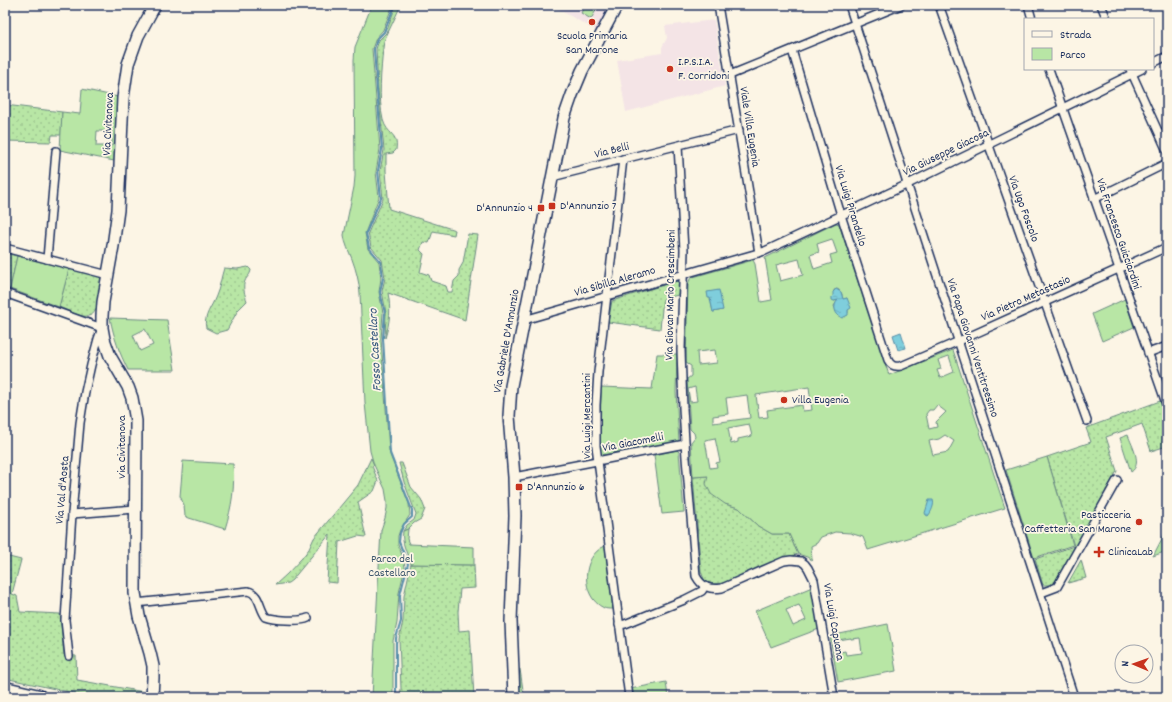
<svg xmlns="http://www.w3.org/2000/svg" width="1172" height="702" viewBox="0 0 1172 702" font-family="Dekko,sans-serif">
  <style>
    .built { fill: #f4e4e6 }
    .grass { fill: url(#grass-dots); stroke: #6a8a82 }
    .green { fill: #b8e6a5; stroke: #6a8a82; fill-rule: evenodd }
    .water { fill: url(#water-ripples); stroke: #578eaa }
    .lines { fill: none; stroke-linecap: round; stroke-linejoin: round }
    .stream { stroke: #578eaa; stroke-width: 2 }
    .street-casing { stroke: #1b2f5e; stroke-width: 10 }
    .secondary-casing { stroke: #1b2f5e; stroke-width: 14 }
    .highway-casing { stroke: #1b2f5e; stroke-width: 17 }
    .street { stroke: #fcf5e5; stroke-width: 7 }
    .secondary { stroke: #fcf5e5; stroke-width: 11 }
    .highway { stroke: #fcf5e5; stroke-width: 14 }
    .poi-dot { fill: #c8321e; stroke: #fcf5e5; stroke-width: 1.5 }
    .labels { text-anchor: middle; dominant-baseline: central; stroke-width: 3.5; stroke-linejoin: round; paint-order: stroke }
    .poi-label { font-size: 12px; fill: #1b2f5e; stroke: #fcf5e5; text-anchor: start }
    .street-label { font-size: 12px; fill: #1b2f5e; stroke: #fcf5e5 }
    .park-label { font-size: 12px; fill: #3a546c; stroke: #fcf5e5 }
    .water-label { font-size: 13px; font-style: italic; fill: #34577e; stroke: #fcf5e5 }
  </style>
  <defs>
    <pattern id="grass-dots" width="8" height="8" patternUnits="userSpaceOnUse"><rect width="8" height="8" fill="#b8e6a5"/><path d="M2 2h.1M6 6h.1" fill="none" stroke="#9ec690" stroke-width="1.8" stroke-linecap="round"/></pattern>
    <pattern id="water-ripples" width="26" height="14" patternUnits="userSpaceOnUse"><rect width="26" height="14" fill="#7fcedc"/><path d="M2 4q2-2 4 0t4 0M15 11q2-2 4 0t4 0" fill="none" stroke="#6db1bf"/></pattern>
  </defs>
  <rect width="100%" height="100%" fill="#fcf5e5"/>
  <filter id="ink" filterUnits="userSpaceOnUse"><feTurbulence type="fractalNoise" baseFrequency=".025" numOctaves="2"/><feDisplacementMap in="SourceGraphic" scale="8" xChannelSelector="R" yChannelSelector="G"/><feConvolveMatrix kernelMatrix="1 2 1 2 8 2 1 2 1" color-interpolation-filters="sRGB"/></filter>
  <g filter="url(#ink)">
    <g class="built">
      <path d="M551 5H611L597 31Z"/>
      <path d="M714 20 725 86 626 112 617 60 662 53V47L667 38 665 26Z"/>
    </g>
    <g class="grass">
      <path d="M396 5H401L384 41 383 48C381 71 378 98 383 120 387 135 399 133 396 150L393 153 386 154V171L389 209 455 230 454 235 433 231 429 243 423 242 420 250 424 254 420 272 429 275 431 281 446 286 448 292H452L454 281 459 276V270L463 263 468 234 478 235 465 320 388 293C391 309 390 322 385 338L386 313 382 291 385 278 382 260 371 247 368 233 383 199 380 171 384 150 378 90 376 49 379 40 386 33Z"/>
      <path d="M5 105 62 112 61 135H52L51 142 5 141Z"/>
      <path d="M5 253 17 256 10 289 5 288Z"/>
      <path d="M248 267 251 270C250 276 247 276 245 281 242 287 245 295 247 301L238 310 227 330 216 333 206 328C203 316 212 307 216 296 220 287 221 277 224 268L237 269Z"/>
      <path d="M69 269C77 270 97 272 101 279 104 283 101 292 100 297 95 327 79 315 59 307Z"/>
      <path d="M676 281 679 283 678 295 663 299 660 329 608 322 612 301Z"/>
      <path d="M1160 401 1163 410 1167 409V446L1151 451 1142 424 1106 437 1117 471 1078 542 1055 583 1048 585H1043L1035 559 1074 546 1047 457 1091 442 1086 428Z"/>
      <path d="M371 458 374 465 372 466 378 481 374 491 358 502 366 537 358 536 339 542 337 583 327 582 330 534 292 580 288 583 275 585 287 574 302 558 309 549 314 538 358 485Z"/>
      <path d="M399 463H402L411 487 421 499 425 509 421 519 414 523 408 529 403 531 407 525 414 520 416 514 404 482Z"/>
      <path d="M708 476 725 504 739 508 758 526 772 534H789L798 554 762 566 724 583 713 584 705 581 701 572 693 477Z"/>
      <path d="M5 556 21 560 12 594 17 596 20 612 60 614 64 655 76 656 77 680 144 692 142 697H92L9 679 5 677Z"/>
      <path d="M1081 560 1086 578 1068 583Z"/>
      <path d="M411 564 474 565 475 588 460 589 458 612 459 631 470 630 474 697H400L401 689 399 639 403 621 404 596Z"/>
      <path d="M188 694 207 697H158L159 696Z"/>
    </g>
    <g class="green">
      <path d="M372 5H393L383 30 376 38 372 49 380 149 376 172 379 197 365 233 368 249 379 262 381 278 379 292 383 313 381 339 389 450 390 455 409 504 410 515 400 530 398 536V545L404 560 405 568 399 593 397 623 393 641V697H372L381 530 385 518 387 508V501L385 489 374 465 370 451 365 403 360 293C359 281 356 270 352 259 349 251 345 244 344 235L354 187 355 176 354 60 355 47Z"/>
      <path d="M585 5H599L591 19 581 13Z"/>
      <path d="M82 89 118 97 114 161 60 150 62 112 80 114ZM97 131H112V146H96Z"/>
      <path d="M836 223 839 224 889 375 953 350 1005 508 868 550 863 537 850 533 835 532 821 537 817 543 811 546 812 560 807 557 798 554 789 534H772L758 526 739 508 725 504 711 494 706 484 708 476 693 477 691 442 695 437 694 433 690 429 687 379 691 376V366L686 363 688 284 690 279 693 277 753 260 755 264 761 302 772 300 765 258ZM832 239 837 253 830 255 832 263 814 269 810 255 819 252 817 244ZM799 259 803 275 780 281 776 265ZM837 289 839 290 842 294V299H844L847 298 848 313 838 316 834 306 838 300 834 301 832 297 834 296V290ZM710 298 723 310 713 312ZM715 350 717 363 698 365 697 352ZM949 356 954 372 940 378 937 370 941 369 938 360ZM695 387 697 401 690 402 688 389ZM809 387 812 410 803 411 802 405 767 410 768 417 759 418 756 395ZM747 395 750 418 713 423V416L728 414 726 398ZM937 405 946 412 936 422 937 427 929 429 926 414 929 410H933ZM749 424 752 436 738 439V442L731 444 728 428ZM945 435 954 441 948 452 933 455 929 441 939 439ZM715 438 720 462 716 463 717 467 710 468 705 440Z"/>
      <path d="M17 256 69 269 59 307 10 289Z"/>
      <path d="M1125 299 1134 327 1102 341 1092 314Z"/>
      <path d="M110 318 167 320 175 370H128C119 352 114 338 110 318ZM145 329 153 345 140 351 133 335Z"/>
      <path d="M657 354H677L676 392 679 442 602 455 600 454V446L601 387 652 389Z"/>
      <path d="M1128 435C1132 446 1143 464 1131 472L1120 438Z"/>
      <path d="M677 450 679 452 684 512 662 514 654 455Z"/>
      <path d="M1047 457 1073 545 1034 558 1006 470Z"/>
      <path d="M183 461 233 464C235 488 232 506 225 529L189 518 185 516 184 505 180 496Z"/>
      <path d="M408 529 407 539 409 544 474 547V565L411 564C407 553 401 543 403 531Z"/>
      <path d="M1167 529V551L1153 556Z"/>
      <path d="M605 546 613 609C610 609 606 609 604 608 580 597 581 556 605 546Z"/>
      <path d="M812 587 819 629 771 647 755 611ZM799 605 806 620 793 626 786 610Z"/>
      <path d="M888 624 896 671 838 682 830 636ZM851 638V639L860 638 862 653 846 655 845 651 840 652 838 640Z"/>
      <path d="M520 669 524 697H518L517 670Z"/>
      <path d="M666 682 668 697H631L630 689Z"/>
    </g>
    <g class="water">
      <path d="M836 289 841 292 843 299 847 298 851 308 848 310V315L842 318C835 315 832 306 838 300L834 301 832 300V297L833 296V292Z"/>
      <path d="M719 290 723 310 713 312 710 298H708L707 292Z"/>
      <path d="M901 332 906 348 898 350 893 335Z"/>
      <path d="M929 500H933C935 504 931 513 928 516L926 515 925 513Z"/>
    </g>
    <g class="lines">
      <path class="stream" d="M395 5 384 32 377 39 374 49 377 90 382 149 378 171 381 198 366 233 369 248 381 262 383 278 380 292 385 313 383 338 390 453 412 510V517L404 524 400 533 399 542 408 564 400 595 401 621 396 638V697"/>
      <g class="street-casing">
        <g id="street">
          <path d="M718 5 759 253"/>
          <path d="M849 5 1074 697"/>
          <path d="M939 5 1087 421"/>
          <path d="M1028 5 1032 19"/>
          <path d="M1101 5 1107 19"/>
          <path d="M792 50 841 215 888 360C891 366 895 367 901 366L959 341 1167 247"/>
          <path d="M1153 63 1167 56"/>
          <path d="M1049 69 1167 406"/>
          <path d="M1130 69 1167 151"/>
          <path d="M730 75 901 5"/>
          <path d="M678 146 684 250 681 350 683 408 686 458 696 576C702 587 709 590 722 588L784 561 791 560 801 561 805 564 808 568 814 580 834 697"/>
          <path d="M623 159 598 372 596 405V446L629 697"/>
          <path d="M552 177 739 130"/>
          <path d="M1094 199 1167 163"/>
          <path d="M5 248 108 275"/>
          <path d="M47 259 56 151"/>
          <path d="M5 293 102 328 98 339 91 365 85 392 80 423 72 514 65 620 69 656"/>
          <path d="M524 320 765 251 908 184 1142 69"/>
          <path d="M1148 353 1167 346"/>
          <path d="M514 477 685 444"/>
          <path d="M72 514 135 509"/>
          <path d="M1041 593 1057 587 1117 480"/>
          <path d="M136 603 248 591C260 594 259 608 266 617 274 620 300 622 308 618"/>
          <path d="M619 625 625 624 684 600 702 591 705 586"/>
        </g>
      </g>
      <g class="secondary-casing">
        <g id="secondary">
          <path d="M152 697 153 678V666L150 653 139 616 135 593 136 421 132 398 128 387 110 356 104 339 102 328V316L103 302 113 246 118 210 123 98 128 64 138 36 155 5"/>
          <path d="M514 697 511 621 515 516 514 477 509 416 511 386 564 118 572 95 582 71 617 5"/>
        </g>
      </g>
      <g class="highway-casing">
        <path id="highway" d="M5 689 39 697"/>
      </g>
      <use href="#street" class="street"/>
      <use href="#secondary" class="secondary"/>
      <use href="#highway" class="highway"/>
    </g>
  </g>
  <g class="poi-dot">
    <circle cx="592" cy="22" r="4"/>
    <circle cx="670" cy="69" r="4"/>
    <rect x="548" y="202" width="8" height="8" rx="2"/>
    <rect x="537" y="204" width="8" height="8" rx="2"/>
    <circle cx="784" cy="400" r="4"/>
    <rect x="515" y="483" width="8" height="8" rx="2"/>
    <circle cx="1139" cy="522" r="4"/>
    <path d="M1097 546h4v4h4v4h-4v4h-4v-4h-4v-4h4z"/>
  </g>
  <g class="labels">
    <g class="poi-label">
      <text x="592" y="36" text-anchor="middle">Scuola Primaria<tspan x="592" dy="14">San Marone</tspan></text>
      <text x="678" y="62">I.P.S.I.A.<tspan x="678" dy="14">F. Corridoni</tspan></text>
      <text x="560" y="206">D'Annunzio 7</text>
      <text x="533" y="208" text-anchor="end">D'Annunzio 4</text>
      <text x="792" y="400">Villa Eugenia</text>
      <text x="527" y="487">D'Annunzio 6</text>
      <text x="1131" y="515" text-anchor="end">Pasticceria<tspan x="1131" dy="14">Caffetteria San Marone</tspan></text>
      <text x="1108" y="552">ClinicaLab</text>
    </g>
    <g class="street-label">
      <text transform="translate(109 124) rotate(-87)">Via Civitanova</text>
      <text transform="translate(749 127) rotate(81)">Viale Villa Eugenia</text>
      <text transform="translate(612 151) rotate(-14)">Via Belli</text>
      <text transform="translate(946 153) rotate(-26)">Via Giuseppe Giacosa</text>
      <text transform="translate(850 206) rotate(73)">Via Luigi Pirandello</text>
      <text transform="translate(1023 209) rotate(70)">Via Ugo Foscolo</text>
      <text transform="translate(1118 234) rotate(71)">Via Francesco Guicciardini</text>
      <text transform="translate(615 282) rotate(-16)">Via Sibilla Aleramo</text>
      <text transform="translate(671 295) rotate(-89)">Via Giovan Mario Crescimbeni</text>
      <text transform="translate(1026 299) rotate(-24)">Via Pietro Metastasio</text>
      <text transform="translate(507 341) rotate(-80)">Via Gabriele D'Annunzio</text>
      <text transform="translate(972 348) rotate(72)">Via Papa Giovanni Ventitreesimo</text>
      <text transform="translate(587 416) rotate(-90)">Via Luigi Mercantini</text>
      <text transform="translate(633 443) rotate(-11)">Via Giacomelli</text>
      <text transform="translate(122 447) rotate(-90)">Via Civitanova</text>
      <text transform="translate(63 490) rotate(-85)">Via Val d'Aosta</text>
      <text transform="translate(833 622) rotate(80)">Via Luigi Capuana</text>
    </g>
    <g class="park-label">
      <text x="392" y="559">Parco del<tspan x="392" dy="14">Castellaro</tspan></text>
    </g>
    <g class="water-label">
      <text transform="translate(376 350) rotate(-93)">Fosso Castellaro</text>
    </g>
  </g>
  <rect width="1172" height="702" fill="none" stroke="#fcf5e5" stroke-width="20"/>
  <rect x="10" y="10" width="1152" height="682" fill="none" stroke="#1b2f5e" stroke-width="1.5" filter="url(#ink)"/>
  <rect x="1024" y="18" width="130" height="52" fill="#fcf5e5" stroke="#a2a6af"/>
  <rect x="1032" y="31" width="20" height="6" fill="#fcf5e5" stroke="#a2a6af"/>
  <text x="1060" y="38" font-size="12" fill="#1b2f5e">Strada</text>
  <rect x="1032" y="48" width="20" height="12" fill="#b8e6a5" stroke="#a2a6af"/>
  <text x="1060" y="58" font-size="12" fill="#1b2f5e">Parco</text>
  <g transform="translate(1134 664) rotate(272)"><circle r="19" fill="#fcf5e5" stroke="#a2a6af"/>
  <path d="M0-3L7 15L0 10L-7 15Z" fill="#c8321e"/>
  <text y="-6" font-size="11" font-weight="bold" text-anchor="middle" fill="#1b2f5e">N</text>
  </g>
</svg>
